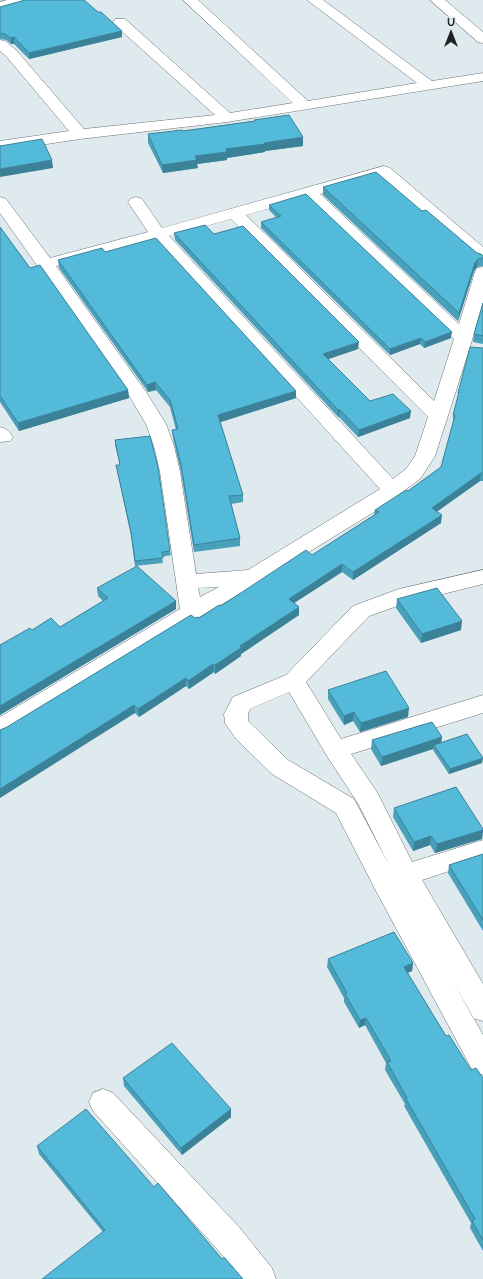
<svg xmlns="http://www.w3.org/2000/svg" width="483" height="1279" viewBox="0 0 483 1279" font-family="Raleway,sans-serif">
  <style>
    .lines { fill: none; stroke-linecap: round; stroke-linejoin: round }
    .street-casing { stroke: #697275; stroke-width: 1 }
    .secondary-casing { stroke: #697275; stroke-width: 1 }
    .street { fill: #fff; fill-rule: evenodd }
    .secondary { fill: #fff; fill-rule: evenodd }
    .wall { fill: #48a0bb }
    .shaded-wall { fill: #3b8299 }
    .building { fill: #54bada; stroke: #3b8299 }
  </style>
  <rect width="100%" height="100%" fill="#dfeaee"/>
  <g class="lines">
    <g class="street-casing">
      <g id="street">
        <path d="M183 0H198L308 101 417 83 307 0H323L432 81 483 73V81L227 122 80 139 0 151V141L69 131 6 56 0 51V40L5 41 16 50 84 129 215 115 115 25 113 22 115 19H125L230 113 293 103Z"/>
        <path d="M430 0H445L483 32V43L478 42Z"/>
        <path d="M384 166 390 168 483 247V261L477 260 381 177 320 194 459 324 475 272 477 268 483 267V302L470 347 435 456 420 479 382 507 260 582 199 617 8 734 0 737V717L180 609 160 472 154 446 146 424 130 397 0 213V197L6 199 50 258 148 232 128 202 130 199 136 197 142 199 162 228ZM306 198 454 339 434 401 246 215ZM231 219 428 417 415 456 406 469 393 479 169 236ZM154 240 380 489 248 570 196 574 180 472 174 446 166 424 146 392 56 266ZM219 587 200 597 198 588Z"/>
        <path d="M0 427C7 429 9 431 13 437L10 441 0 442Z"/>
        <path d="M483 570V584L403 604 369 616 306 682 341 739 483 695V713L351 754 377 792 412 862 483 840V860L422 880 483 984V1021L473 1018 453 981 483 1035V1075L473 1071 375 889 336 813 272 774 236 739 225 723 224 714 233 697 286 675 353 606 399 589ZM289 692 327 756 359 805 389 865 354 799 288 760 248 721V714L250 709Z"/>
        <path d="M103 1089 113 1093 239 1227 272 1268 276 1279H242L217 1249 93 1111 89 1102 93 1093Z"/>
      </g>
    </g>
    <g class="secondary-casing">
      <path id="secondary" d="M7 0H29L27 3 0 10V2Z"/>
    </g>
    <use href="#street" class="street"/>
    <use href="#secondary" class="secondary"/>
  </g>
  <g class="wall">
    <path d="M0 7 122 37 29 59 14 44H11L6 40 0 39Z"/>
    <path d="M254 120 303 146 265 151V152L227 158V160L197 164 198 168 163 173 148 143V134L183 131 254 121Z"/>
    <path d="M323 187 422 211 477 253 483 256V266L477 267 474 271 458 321 323 195Z"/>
    <path d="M269 205 451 338 424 348 420 344 390 355 261 228V222L277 218 269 210Z"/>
    <path d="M0 227 30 268 128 390 129 398 19 431 0 402Z"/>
    <path d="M174 233 214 234 358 349 328 359 370 401 410 418 358 437 339 417H338L175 240Z"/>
    <path d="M105 252 296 398 220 422 243 495V502L231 504 240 538V546L194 552 181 472 173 438 172 430H176L170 407 156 390 148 392 59 268 58 260Z"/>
    <path d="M483 303V344L473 342 474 334Z"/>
    <path d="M483 348V481H480L437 511 441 523 353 580 342 572 294 603 299 607V615L241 654V656L215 674 214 672 189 689 186 686 139 717 135 713 7 727 195 618H199L221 606 312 555 374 515 375 510 408 491 441 467 453 423V415Z"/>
    <path d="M115 440 170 551 171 555 162 557 163 563 135 566 131 536 117 470 116 465H120L115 445Z"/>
    <path d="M97 588 176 601V609L0 715V645L32 630 60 627 103 601 98 596Z"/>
    <path d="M397 599 461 630 421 643 396 608Z"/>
    <path d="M328 690 408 717 360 732 353 721 344 725 328 699Z"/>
    <path d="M372 740 441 742 482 763 449 774 433 750V749L381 766 371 749Z"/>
    <path d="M394 808 483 829 482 839 435 853 430 845 413 851 393 817Z"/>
    <path d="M483 854V931L448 873 449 865Z"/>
    <path d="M328 959 413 963 412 971 407 973 446 1036 471 1070 483 1078V1251L470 1228 471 1223 404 1106 405 1104 385 1070 386 1063 365 1025 359 1028 344 1002V998L327 967Z"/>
    <path d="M123 1078 231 1117 182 1155 124 1086Z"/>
    <path d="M37 1146 154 1187 222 1259 243 1279 103 1232 39 1154Z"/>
  </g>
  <g class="shaded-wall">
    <path d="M122 31V37L29 59V53Z"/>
    <path d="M14 37V44H11V38Z"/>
    <path d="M303 137V146L265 151V152L227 158V160L197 164 198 168 163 173 162 165 195 156 226 149 264 143Z"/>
    <path d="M52 160 53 168 0 177V169Z"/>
    <path d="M478 259 477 267 474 271 458 321 459 313 475 263Z"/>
    <path d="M452 332 451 338 424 348 425 342Z"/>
    <path d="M421 338 420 344 390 355V349Z"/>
    <path d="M359 342 358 349 323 361V354Z"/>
    <path d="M155 382 156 390 148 392 147 385Z"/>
    <path d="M128 390 129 398 19 431 18 423Z"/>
    <path d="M296 391V398L218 423V415Z"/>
    <path d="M338 410H340L339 417H338Z"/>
    <path d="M411 411 410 418 358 437 359 430Z"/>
    <path d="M481 473 480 481 431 516 432 508Z"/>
    <path d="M442 515 441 523 353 580V572Z"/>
    <path d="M342 564V572L288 607 289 599Z"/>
    <path d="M176 601V609L0 715V706Z"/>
    <path d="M299 607V615L241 654V656L215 674V665L240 646Z"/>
    <path d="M462 621 461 630 421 643 422 634Z"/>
    <path d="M213 664 214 672 189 689 188 681Z"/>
    <path d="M186 678V686L139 717 138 709Z"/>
    <path d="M134 705 135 713 0 798V789Z"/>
    <path d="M409 708 408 717 360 732 361 723Z"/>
    <path d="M354 712 353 721 344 725V716Z"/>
    <path d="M442 737 441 746 434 745 433 749 381 766 382 757Z"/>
    <path d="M483 758 482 763 449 774 450 769Z"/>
    <path d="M483 830 482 839 435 853 437 844Z"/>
    <path d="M431 836 430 845 413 851 414 842Z"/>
    <path d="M413 963 412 971 403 975 404 967Z"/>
    <path d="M366 1018 365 1025 359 1028 360 1020Z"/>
    <path d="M231 1109V1117L182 1155 181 1148Z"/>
  </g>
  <g class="building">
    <path d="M25 0H84L98 12H101L122 31 29 53 14 37 11 38 5 34 0 33V7Z"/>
    <path d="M289 115 303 137 264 143 265 144 226 149 227 152 195 156 197 160 162 165 148 134 182 130 183 131 255 121 254 120Z"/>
    <path d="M42 139 52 160 0 169V146Z"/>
    <path d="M376 172 422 211 426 210 477 253 481 254 483 256V258L478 259 475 263 459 313 323 187Z"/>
    <path d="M306 194 452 332 425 342 421 338 390 349 261 222 281 216 269 205Z"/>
    <path d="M205 225 214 234 243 226 359 342 323 354 370 401 393 394 411 411 359 430 340 410H338L174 233Z"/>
    <path d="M0 227 30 268 40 265 128 390 18 423 0 396Z"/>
    <path d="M156 238 296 391 218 415 243 495 229 496 240 538 194 545 181 464 172 430 178 429 170 400 155 382 147 385 58 260 102 248 105 252Z"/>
    <path d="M483 303V336L474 334Z"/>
    <path d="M470 347 483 348V473H481L432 508 442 515 353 572 342 564 289 599 299 607 240 646 241 648 215 665 213 664 188 681 186 678 138 709 134 705 0 789V730L7 727 191 615 195 618 197 617 199 618 219 605 221 606 306 550 312 555 379 512 375 510 406 490 408 491 441 467 455 415H453L459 392 458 393Z"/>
    <path d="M150 436 158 467 170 551 162 552 163 558 135 561 131 532 116 465H120L115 440Z"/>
    <path d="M137 566 176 601 0 706V645L30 628 32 630 51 618 60 627 108 598 97 588Z"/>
    <path d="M437 588 462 621 422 634 397 599Z"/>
    <path d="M386 671 409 708 361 723 354 712 344 716 328 690Z"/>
    <path d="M432 722 442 737 382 757 372 740Z"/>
    <path d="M467 734 483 758 450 769 434 745Z"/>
    <path d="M456 787 483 829V830L437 844 431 836 414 842 394 808Z"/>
    <path d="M483 854V920L449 865Z"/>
    <path d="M394 932 413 963 404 967 446 1036 449 1035 471 1070 476 1068 483 1078V1240L472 1221 475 1219 406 1099 407 1098 387 1062 391 1061 366 1018 360 1020 345 994 347 993 328 959Z"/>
    <path d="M172 1043 231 1109 181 1148 123 1078Z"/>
    <path d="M86 1109 154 1187 158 1183 222 1259 224 1257 243 1279H42L105 1230 37 1146Z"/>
  </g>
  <g transform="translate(451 32)" stroke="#dfeaee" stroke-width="3" paint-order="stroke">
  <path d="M0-3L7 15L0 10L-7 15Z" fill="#1e2223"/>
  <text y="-6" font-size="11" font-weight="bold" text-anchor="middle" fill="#1e2223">U</text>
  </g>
</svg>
